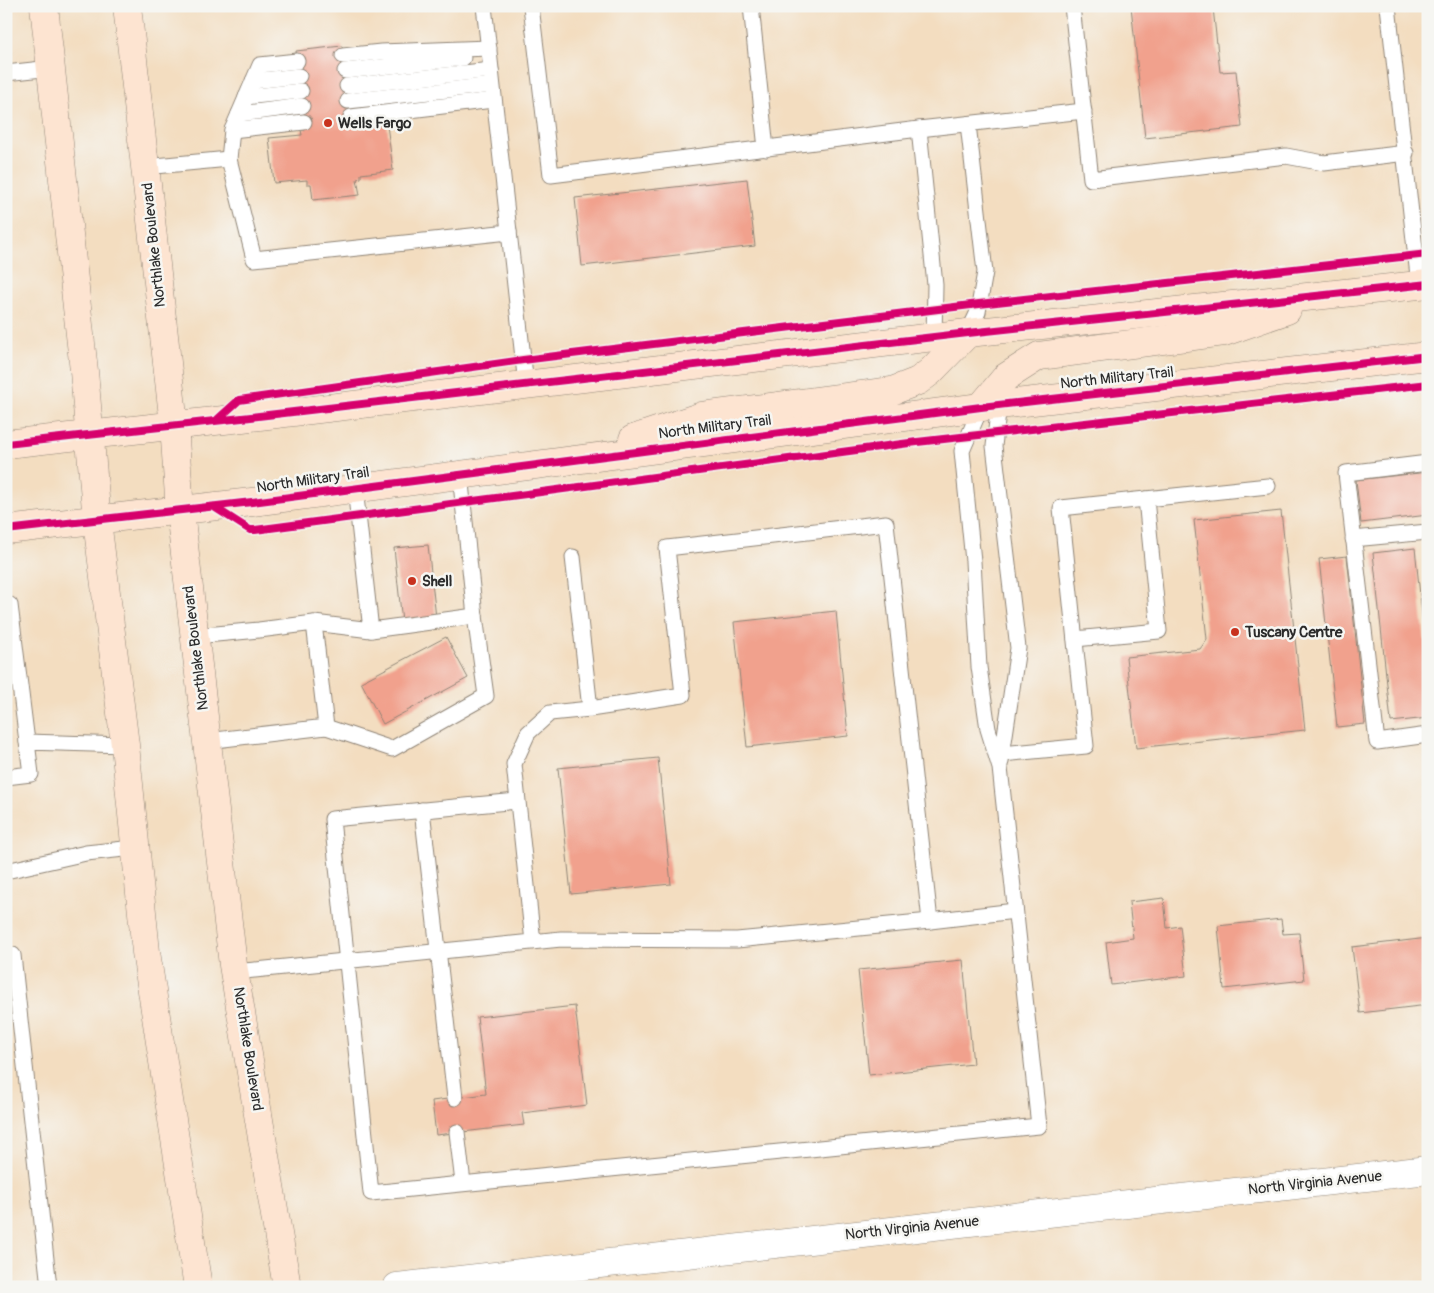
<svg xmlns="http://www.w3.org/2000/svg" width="1434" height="1293" viewBox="0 0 1434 1293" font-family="Pangolin,sans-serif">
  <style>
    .building { fill: #f1a18d }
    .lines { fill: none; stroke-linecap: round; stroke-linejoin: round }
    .service-casing { stroke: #8f8476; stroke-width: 17 }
    .minor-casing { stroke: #8f8476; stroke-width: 29 }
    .secondary-casing { stroke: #8f8476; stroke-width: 29 }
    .service { stroke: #fff; stroke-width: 15 }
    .minor { stroke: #fff; stroke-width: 28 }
    .secondary { stroke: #fde4d1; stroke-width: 28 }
    .cycleway-casing { stroke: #f6f6f2; stroke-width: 11 }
    .cycleway { stroke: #d6006c; stroke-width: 8 }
    .poi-dot { fill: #c8321e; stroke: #f6f6f2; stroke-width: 2 }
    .labels { text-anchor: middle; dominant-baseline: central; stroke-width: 5; stroke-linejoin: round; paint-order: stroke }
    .poi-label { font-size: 15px; font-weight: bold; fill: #2b2b2b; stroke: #f6f6f2; text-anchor: start }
    .street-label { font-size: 15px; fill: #2b2b2b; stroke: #f6f6f2 }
  </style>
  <rect width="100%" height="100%" fill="#f6f6f2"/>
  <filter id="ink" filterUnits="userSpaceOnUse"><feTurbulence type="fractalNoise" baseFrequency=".02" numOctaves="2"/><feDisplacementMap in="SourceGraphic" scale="10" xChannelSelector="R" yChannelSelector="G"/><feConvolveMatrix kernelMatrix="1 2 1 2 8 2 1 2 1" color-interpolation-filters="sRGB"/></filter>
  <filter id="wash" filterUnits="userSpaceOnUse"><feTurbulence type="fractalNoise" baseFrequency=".0096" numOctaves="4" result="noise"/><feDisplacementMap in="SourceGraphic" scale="20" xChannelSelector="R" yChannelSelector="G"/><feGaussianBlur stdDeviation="1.12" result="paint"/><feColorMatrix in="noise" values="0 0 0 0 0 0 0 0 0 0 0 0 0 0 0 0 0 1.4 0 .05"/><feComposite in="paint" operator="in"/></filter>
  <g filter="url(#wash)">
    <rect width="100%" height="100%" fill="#f3ddc0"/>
    <g id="blocks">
      <g class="building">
        <path d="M1131 6H1220L1213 8 1220 72 1236 71 1242 127 1145 138Z"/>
        <path d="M342 46 351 117 356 128 387 125 393 170 361 174V178L357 179 360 195 313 200 311 184H307V180L274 183 269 138 302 135 301 130H305L296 51Z"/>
        <path d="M747 179 755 246 582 266 575 198Z"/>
        <path d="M1428 472V515L1361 523 1356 480Z"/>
        <path d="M1281 511 1305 730 1136 748 1126 657 1200 649 1207 639 1194 520Z"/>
        <path d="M428 545 436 618 402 622 394 548Z"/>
        <path d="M1415 548 1428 671V718L1391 722 1373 553Z"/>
        <path d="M1347 556 1365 724 1337 727 1319 559Z"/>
        <path d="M836 611 848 736 747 747 734 622Z"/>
        <path d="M446 637 468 678 383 724 361 682Z"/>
        <path d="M658 758 671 884 571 894 558 768Z"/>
        <path d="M1164 898 1167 928 1180 926 1186 976 1111 985 1106 942 1133 938 1129 902Z"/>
        <path d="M1281 919 1283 934 1299 933 1304 980 1224 989 1218 926Z"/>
        <path d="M1428 938V1005L1360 1013 1352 947Z"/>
        <path d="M963 960 973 1064 869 1075 858 970Z"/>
        <path d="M575 1006 587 1105 522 1113 524 1125 436 1135 432 1101 486 1094 477 1017Z"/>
      </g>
    </g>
  </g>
  <g filter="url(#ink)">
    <use href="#blocks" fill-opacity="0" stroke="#8f8476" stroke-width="1"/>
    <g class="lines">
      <g class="service-casing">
        <g id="service">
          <path d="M484 6 526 385"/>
          <path d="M531 6 551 175 919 129 1084 111"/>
          <path d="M751 6 766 149"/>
          <path d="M1072 6 1091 179 1286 156 1324 163 1406 153"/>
          <path d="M1388 6 1419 285"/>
          <path d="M343 56 381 52 489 48"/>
          <path d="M297 61 260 65 232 130 229 159 254 259 509 232"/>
          <path d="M345 71 463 58"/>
          <path d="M6 73 51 68"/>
          <path d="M253 81 299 76"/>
          <path d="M347 86 491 70"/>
          <path d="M246 97 301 91"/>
          <path d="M348 101 492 85"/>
          <path d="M239 114 302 106"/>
          <path d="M351 117 493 100"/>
          <path d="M968 124 985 272 978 312 968 333"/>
          <path d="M919 129 935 285 934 338"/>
          <path d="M232 130 304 122"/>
          <path d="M145 167 229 159"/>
          <path d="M999 405 994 446 1018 648 1001 762"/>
          <path d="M1428 463 1346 473 1377 742 1428 735"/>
          <path d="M355 488 371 630 475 616"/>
          <path d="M1353 539 1428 532"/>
          <path d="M573 557 590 709"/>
          <path d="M6 606 10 605 27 742"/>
          <path d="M314 623 371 630"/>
          <path d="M195 636 259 630 314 623 326 727 207 741"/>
          <path d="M1075 639 1159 631 1146 499"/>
          <path d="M326 727 392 749 486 696 475 616 460 474"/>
          <path d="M1002 754 1086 746 1061 508 1268 486"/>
          <path d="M6 777 31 774 27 742 125 745"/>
          <path d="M517 801 332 819 371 1193 1039 1126 1000 768 988 729 979 667 973 561 962 451 981 407"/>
          <path d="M422 810 455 1098"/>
          <path d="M6 871 86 853 134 848"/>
          <path d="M930 921 1015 911"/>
          <path d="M6 955H13L49 1287"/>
          <path d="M235 972 561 939 737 940 930 921 886 523 667 548 683 695 590 709 550 713 528 733 514 764 533 942"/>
          <path d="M457 1132 463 1183"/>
        </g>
      </g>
      <g class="minor-casing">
        <path id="minor" d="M397 1287 1428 1170"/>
      </g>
      <g class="secondary-casing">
        <g id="secondary">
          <path d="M44 6 84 371 97 521 125 745 146 952 198 1287"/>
          <path d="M127 6 174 425 180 511 233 965 287 1287"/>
          <path d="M981 407 1006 377 1039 356 1224 332 1287 310"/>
          <path d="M633 439 702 416 892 391 918 381 930 372 968 333"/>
          <path d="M6 444 242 418 968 333 1428 284"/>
          <path d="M6 530 252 502 981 407 1428 356"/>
        </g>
      </g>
      <use href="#service" class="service"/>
      <use href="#minor" class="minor"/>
      <use href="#secondary" class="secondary"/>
      <g class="cycleway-casing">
        <g id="cycleway">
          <path d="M218 419 239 400 523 360 979 304 1428 254"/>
          <path d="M6 444 242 418 968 333 1428 284"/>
          <path d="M214 507 250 530H255L917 442 1428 384"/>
          <path d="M6 530 252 502 981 407 1428 356"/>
        </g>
      </g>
      <use href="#cycleway" class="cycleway"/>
    </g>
  </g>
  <g class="poi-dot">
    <circle cx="328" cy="123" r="5"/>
    <circle cx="412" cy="581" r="5"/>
    <circle cx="1235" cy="632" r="5"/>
  </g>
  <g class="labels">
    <g class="poi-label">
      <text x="338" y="123">Wells Fargo</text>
      <text x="422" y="581">Shell</text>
      <text x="1245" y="632">Tuscany Centre</text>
    </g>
    <g class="street-label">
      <text transform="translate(154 245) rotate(-96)">Northlake Boulevard</text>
      <text transform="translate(1117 378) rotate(-6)">North Military Trail</text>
      <text transform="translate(715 427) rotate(-7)">North Military Trail</text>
      <text transform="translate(313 480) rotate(-8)">North Military Trail</text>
      <text transform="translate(196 648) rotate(-97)">Northlake Boulevard</text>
      <text transform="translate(248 1049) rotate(81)">Northlake Boulevard</text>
      <text transform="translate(1315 1183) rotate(-6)">North Virginia Avenue</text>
      <text transform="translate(912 1228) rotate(-6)">North Virginia Avenue</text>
    </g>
  </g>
  <rect width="1434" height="1293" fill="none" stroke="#f6f6f2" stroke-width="25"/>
</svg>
